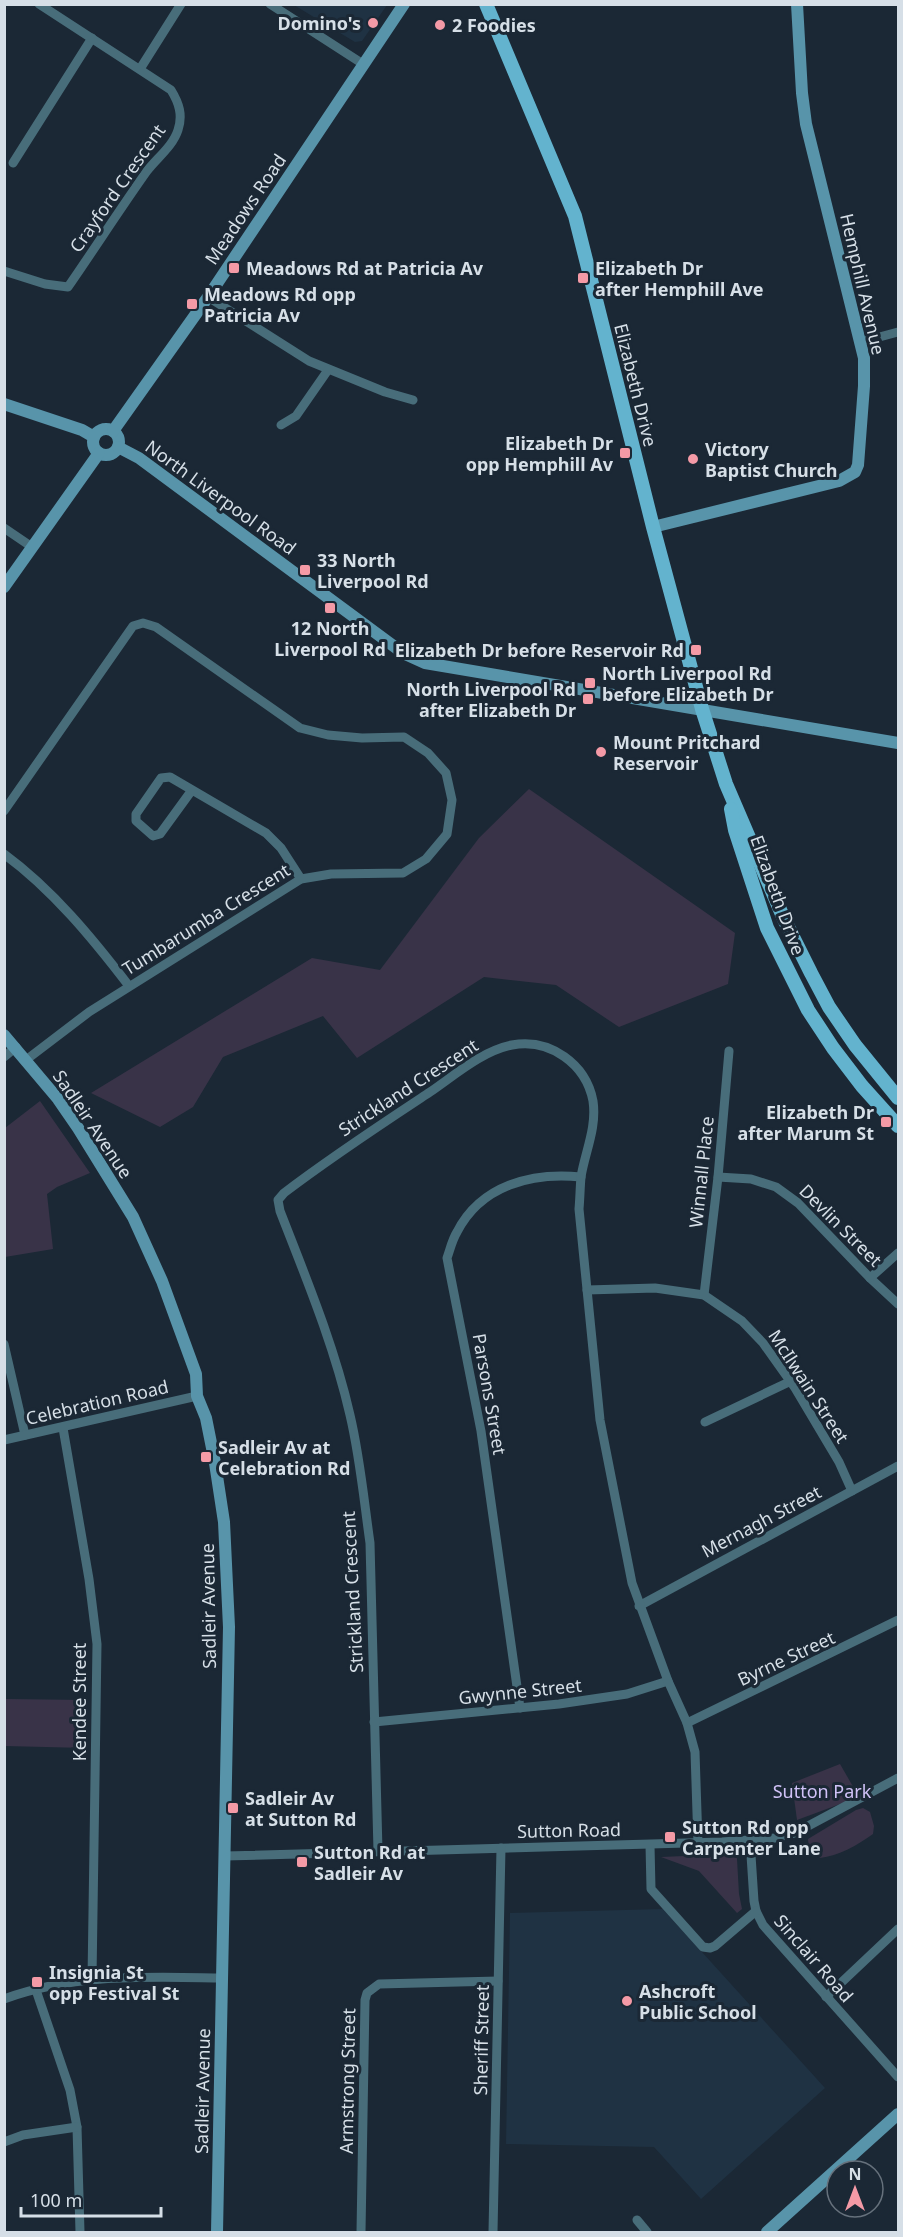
<svg xmlns="http://www.w3.org/2000/svg" width="903" height="2237" viewBox="0 0 903 2237" font-family="'Noto Sans',sans-serif">
  <style>
    .built { fill: #1f3243 }
    .green { fill: #393348 }
    .lines { fill: none; stroke-linecap: round; stroke-linejoin: round }
    .street { stroke: #486d7a; stroke-width: 9 }
    .secondary { stroke: #5894aa; stroke-width: 12 }
    .primary { stroke: #63b3ce; stroke-width: 14 }
    .poi-dot { fill: #f49aa6; stroke: #1b2835; stroke-width: 2 }
    .labels { text-anchor: middle; dominant-baseline: central; stroke-width: 6; stroke-linejoin: round; paint-order: stroke }
    .poi-label { font-size: 18px; font-weight: bold; fill: #d6dfe7; stroke: #1b2835; text-anchor: start }
    .street-label { font-size: 18px; fill: #d6dfe7; stroke: #1b2835 }
    .park-label { font-size: 18px; fill: #d0c2f7; stroke: #1b2835 }
  </style>
  <rect width="100%" height="100%" fill="#1b2835"/>
  <g class="built">
    <path d="M294 5H387L362 41 355 42Z"/>
    <path d="M663 1909 825 2088 701 2199 654 2147 506 2144 510 1913Z"/>
  </g>
  <g class="green">
    <path d="M529 789 735 933 728 984 619 1027 556 985 484 977 357 1058 323 1016 223 1057 193 1107 160 1127 91 1093 312 958 380 970 479 838Z"/>
    <path d="M40 1101 90 1173 57 1187 47 1194 53 1249 5 1257V1128Z"/>
    <path d="M5 1699 86 1700V1748L5 1746Z"/>
    <path d="M840 1764 859 1797 797 1820 792 1783Z"/>
    <path d="M863 1808 870 1812 874 1826 873 1834C858 1845 838 1856 820 1858L809 1849 808 1839 856 1810Z"/>
    <path d="M731 1854 736 1855 737 1859 739 1894 742 1909 737 1913 699 1871 661 1857Z"/>
  </g>
  <g class="lines">
    <g class="street">
      <path d="M270 4 363 64"/>
      <path d="M140 69 181 4"/>
      <path d="M13 163 92 38"/>
      <path d="M4 271 45 284 68 287C95 248 120 209 147 171 157 158 173 146 178 130 183 115 179 103 171 90L39 4"/>
      <path d="M208 297 309 361 385 392 413 400"/>
      <path d="M861 342 898 332"/>
      <path d="M281 425 296 416 328 370"/>
      <path d="M4 528 32 547"/>
      <path d="M192 790 160 834 153 836 136 821V814L161 778 170 777 266 833 281 848 301 879"/>
      <path d="M4 811 133 626 143 623 156 627 300 728 328 735 362 738 404 737 428 753 446 773 452 800 447 834 426 859 403 873 331 874 301 879 89 1012 26 1060"/>
      <path d="M4 854C53 890 93 939 129 986"/>
      <path d="M4 1057 16 1047"/>
      <path d="M718 1177 751 1179 776 1187 798 1203 870 1278 898 1304"/>
      <path d="M870 1278 898 1253"/>
      <path d="M587 1290 655 1288 704 1295 742 1321 763 1343 795 1388 839 1462 852 1491"/>
      <path d="M704 1295 718 1177 729 1051"/>
      <path d="M4 1344 25 1435"/>
      <path d="M705 1422 789 1382"/>
      <path d="M63 1428 89 1579 97 1644 92 1979"/>
      <path d="M4 1440 197 1396"/>
      <path d="M639 1606 898 1466"/>
      <path d="M520 1708 481 1431 447 1258C450 1250 452 1240 457 1232 481 1185 532 1172 581 1177"/>
      <path d="M374 1722 559 1704 627 1694 668 1681"/>
      <path d="M687 1723 898 1620"/>
      <path d="M750 1840 754 1901 756 1911 763 1925 898 2077"/>
      <path d="M650 1845 651 1889 703 1947 710 1948 715 1946 756 1911"/>
      <path d="M378 1851 370 1543C364 1501 360 1457 350 1415 334 1345 306 1278 280 1211L278 1200 284 1193C331 1157 380 1125 430 1092 455 1075 482 1051 512 1045 550 1038 586 1064 593 1101 597 1128 585 1152 581 1177 580 1188 580 1198 579 1209L600 1420 632 1583 668 1681 687 1723 695 1752 698 1843"/>
      <path d="M225 1856 722 1842 775 1838 795 1833 898 1778"/>
      <path d="M36 1990 70 2090 77 2127 80 2232"/>
      <path d="M826 1997 898 1929"/>
      <path d="M4 1999C75 1973 148 1977 222 1978"/>
      <path d="M4 2142 23 2135 77 2127"/>
      <path d="M637 2220 647 2232"/>
      <path d="M361 2232 365 2000 367 1993 379 1984 498 1981"/>
      <path d="M493 2232 501 1848"/>
    </g>
    <g class="secondary">
      <path d="M4 404 82 430 94 437"/>
      <circle cx="106" cy="442" r="13"/>
      <path d="M113 431 208 297 404 4"/>
      <path d="M118 447 139 458 403 653 425 663 898 743"/>
      <path d="M653 527 839 481 855 472 858 465 864 386V358L806 124 802 93 797 4"/>
      <path d="M4 587 99 453"/>
      <path d="M4 1035 58 1099 78 1128 133 1217 162 1281 196 1374 197 1396 206 1418 215 1463 224 1522 229 1627 217 2232"/>
      <path d="M767 2232 898 2114"/>
    </g>
    <g class="primary">
      <path d="M486 4 575 216 653 527 702 709 726 784 784 919 811 973 829 1007 855 1045 898 1098"/>
      <path d="M731 809 735 830 767 928 808 1010 833 1048 862 1086 898 1126"/>
    </g>
  </g>
  <g class="poi-dot">
    <circle cx="373" cy="23" r="6"/>
    <circle cx="440" cy="25" r="6"/>
    <rect x="228" y="262" width="12" height="12" rx="3"/>
    <rect x="577" y="272" width="12" height="12" rx="3"/>
    <rect x="186" y="298" width="12" height="12" rx="3"/>
    <rect x="619" y="447" width="12" height="12" rx="3"/>
    <circle cx="693" cy="459" r="6"/>
    <rect x="299" y="564" width="12" height="12" rx="3"/>
    <rect x="324" y="602" width="12" height="12" rx="3"/>
    <rect x="690" y="644" width="12" height="12" rx="3"/>
    <rect x="584" y="677" width="12" height="12" rx="3"/>
    <rect x="582" y="693" width="12" height="12" rx="3"/>
    <circle cx="601" cy="752" r="6"/>
    <rect x="880" y="1116" width="12" height="12" rx="3"/>
    <rect x="200" y="1451" width="12" height="12" rx="3"/>
    <rect x="227" y="1802" width="12" height="12" rx="3"/>
    <rect x="664" y="1831" width="12" height="12" rx="3"/>
    <rect x="296" y="1856" width="12" height="12" rx="3"/>
    <rect x="31" y="1976" width="12" height="12" rx="3"/>
    <circle cx="627" cy="2001" r="6"/>
  </g>
  <g class="labels">
    <g class="poi-label">
      <text x="361" y="23" text-anchor="end">Domino's</text>
      <text x="452" y="25">2 Foodies</text>
      <text x="246" y="268">Meadows Rd at Patricia Av</text>
      <text x="595" y="268">Elizabeth Dr<tspan x="595" dy="21">after Hemphill Ave</tspan></text>
      <text x="204" y="294">Meadows Rd opp<tspan x="204" dy="21">Patricia Av</tspan></text>
      <text x="613" y="443" text-anchor="end">Elizabeth Dr<tspan x="613" dy="21">opp Hemphill Av</tspan></text>
      <text x="705" y="449">Victory<tspan x="705" dy="21">Baptist Church</tspan></text>
      <text x="317" y="560">33 North<tspan x="317" dy="21">Liverpool Rd</tspan></text>
      <text x="330" y="628" text-anchor="middle">12 North<tspan x="330" dy="21">Liverpool Rd</tspan></text>
      <text x="684" y="650" text-anchor="end">Elizabeth Dr before Reservoir Rd</text>
      <text x="602" y="673">North Liverpool Rd<tspan x="602" dy="21">before Elizabeth Dr</tspan></text>
      <text x="576" y="689" text-anchor="end">North Liverpool Rd<tspan x="576" dy="21">after Elizabeth Dr</tspan></text>
      <text x="613" y="742">Mount Pritchard<tspan x="613" dy="21">Reservoir</tspan></text>
      <text x="874" y="1112" text-anchor="end">Elizabeth Dr<tspan x="874" dy="21">after Marum St</tspan></text>
      <text x="218" y="1447">Sadleir Av at<tspan x="218" dy="21">Celebration Rd</tspan></text>
      <text x="245" y="1798">Sadleir Av<tspan x="245" dy="21">at Sutton Rd</tspan></text>
      <text x="682" y="1827">Sutton Rd opp<tspan x="682" dy="21">Carpenter Lane</tspan></text>
      <text x="314" y="1852">Sutton Rd at<tspan x="314" dy="21">Sadleir Av</tspan></text>
      <text x="49" y="1972">Insignia St<tspan x="49" dy="21">opp Festival St</tspan></text>
      <text x="639" y="1991">Ashcroft<tspan x="639" dy="21">Public School</tspan></text>
    </g>
    <g class="street-label">
      <text transform="translate(117 188) rotate(-55)">Crayford Crescent</text>
      <text transform="translate(245 209) rotate(-56)">Meadows Road</text>
      <text transform="translate(863 284) rotate(77)">Hemphill Avenue</text>
      <text transform="translate(636 385) rotate(76)">Elizabeth Drive</text>
      <text transform="translate(221 497) rotate(36)">North Liverpool Road</text>
      <text transform="translate(778 895) rotate(70)">Elizabeth Drive</text>
      <text transform="translate(206 919) rotate(-32)">Tumbarumba Crescent</text>
      <text transform="translate(408 1087) rotate(-33)">Strickland Crescent</text>
      <text transform="translate(93 1124) rotate(56)">Sadleir Avenue</text>
      <text transform="translate(701 1172) rotate(-84)">Winnall Place</text>
      <text transform="translate(841 1225) rotate(45)">Devlin Street</text>
      <text transform="translate(809 1386) rotate(57)">McIlwain Street</text>
      <text transform="translate(490 1394) rotate(80)">Parsons Street</text>
      <text transform="translate(97 1402) rotate(-13)">Celebration Road</text>
      <text transform="translate(761 1521) rotate(-28)">Mernagh Street</text>
      <text transform="translate(352 1592) rotate(-93)">Strickland Crescent</text>
      <text transform="translate(208 1606) rotate(-91)">Sadleir Avenue</text>
      <text transform="translate(786 1658) rotate(-25)">Byrne Street</text>
      <text transform="translate(520 1691) rotate(-6)">Gwynne Street</text>
      <text transform="translate(79 1702) rotate(-90)">Kendee Street</text>
      <text transform="translate(569 1830) rotate(-1)">Sutton Road</text>
      <text transform="translate(814 1958) rotate(49)">Sinclair Road</text>
      <text transform="translate(481 2040) rotate(-89)">Sheriff Street</text>
      <text transform="translate(347 2081) rotate(-89)">Armstrong Street</text>
      <text transform="translate(202 2091) rotate(-89)">Sadleir Avenue</text>
    </g>
    <g class="park-label">
      <text x="822" y="1791">Sutton Park</text>
    </g>
  </g>
  <rect width="903" height="2237" fill="none" stroke="#d6dfe7" stroke-width="12"/>
  <g transform="translate(855 2189)"><circle r="28" fill="#1b2835" stroke="#66717c" stroke-width="1.5"/>
  <path d="M0-4.5L10 22L0 15L-10 22Z" fill="#f49aa6"/>
  <text y="-9" font-size="16" font-weight="bold" text-anchor="middle" fill="#d6dfe7">N</text>
  </g>
  <path d="M21 2207v9h140v-9" fill="none" stroke="#d6dfe7" stroke-width="3"/>
  <text x="30" y="2207" font-size="18" fill="#d6dfe7" stroke="#1b2835" stroke-width="4.5" paint-order="stroke">100 m</text>
</svg>
